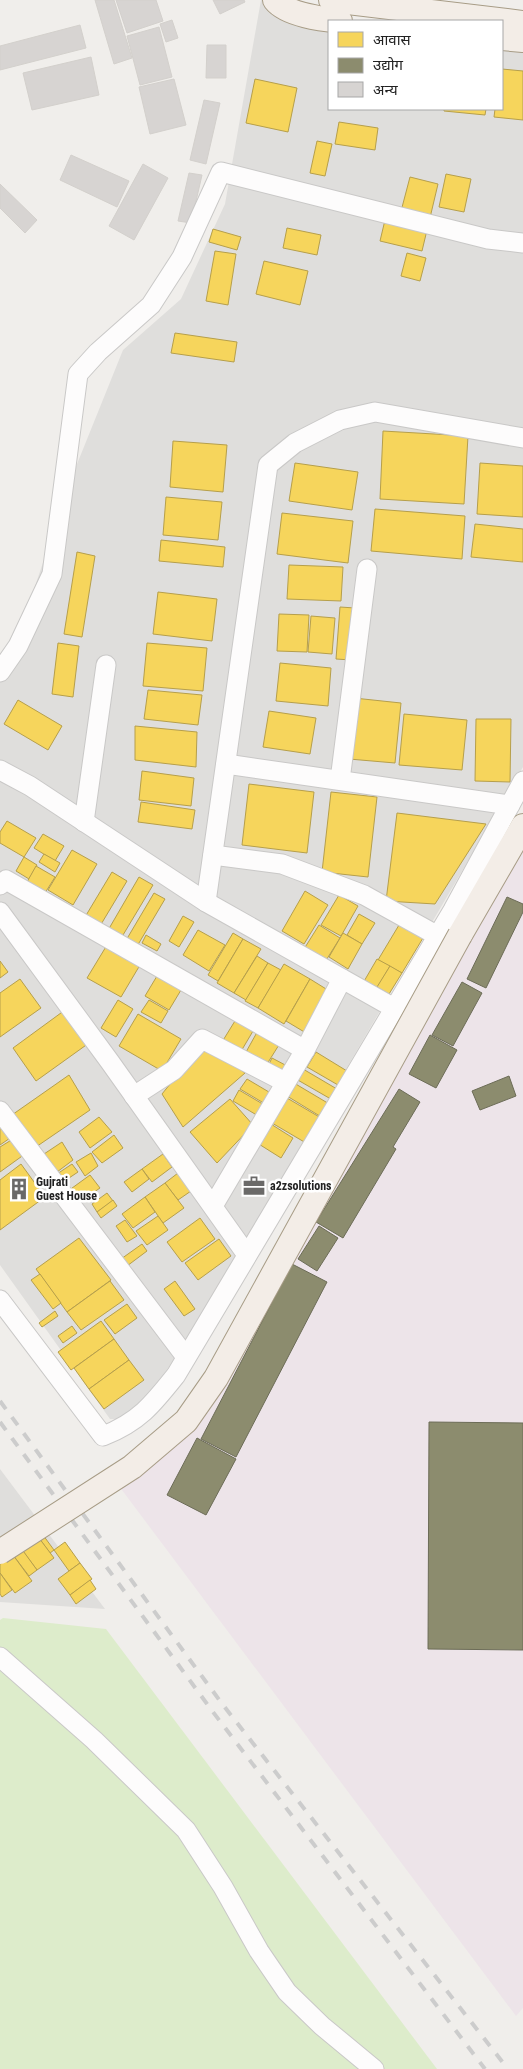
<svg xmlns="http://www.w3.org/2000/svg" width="523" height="2069" viewBox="0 0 523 2069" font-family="'Roboto Condensed','Noto Sans Devanagari',sans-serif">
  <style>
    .residential { fill: #dfdedc }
    .industrial { fill: #ede4e9 }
    .grass { fill: #ddeccb }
    .homes { fill: #f6d55c; stroke: #b69f4b }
    .industry { fill: #8c8c6e; stroke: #6c6c57 }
    .building { fill: #d7d4d2; stroke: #d3d0cc }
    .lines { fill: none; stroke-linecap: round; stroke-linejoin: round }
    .minor-casing { stroke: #c9c8c7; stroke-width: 21 }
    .major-casing { stroke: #a79c86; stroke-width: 26 }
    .minor { stroke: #fdfcfc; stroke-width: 19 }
    .major { stroke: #f3ede7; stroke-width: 24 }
    .rail { stroke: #ccc; stroke-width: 4; stroke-dasharray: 10 10; stroke-linecap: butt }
    .major-bridge-casing { stroke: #a79c86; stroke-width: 26; stroke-linecap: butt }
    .major-bridge { stroke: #f3ede7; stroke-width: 24 }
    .labels { text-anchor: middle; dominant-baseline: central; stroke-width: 5; stroke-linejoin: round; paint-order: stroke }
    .poi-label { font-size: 12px; font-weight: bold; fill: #222; stroke: #fff; text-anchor: start }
  </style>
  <rect width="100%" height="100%" fill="#f0eeeb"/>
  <g class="residential">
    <path d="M261 0H274L329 22V109H502V33L523 36V767L210 1301 153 1392 118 1419H110L0 1265V664L7 669 73 474 123 350 181 299 225 204Z"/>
    <path d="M0 1469 105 1609 0 1602Z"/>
  </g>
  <path class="industrial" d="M523 846V2008L516 2016 116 1482 162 1453Z"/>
  <path class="grass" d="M3 1618 106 1629 437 2069H0V1620Z"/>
  <g class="homes">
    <path d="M502 69 523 71V120L494 117 495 109H502Z"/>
    <path d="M255 79 297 88 288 132 246 123Z"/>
    <path d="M444 109H486L485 115 444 111Z"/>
    <path d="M339 122 378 128 375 150 335 144Z"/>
    <path d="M317 141 332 144 325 176 310 173Z"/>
    <path d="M446 174 471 179 464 212 439 207Z"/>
    <path d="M410 177 438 184 429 222 400 215Z"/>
    <path d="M385 220 427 230 422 251 380 241Z"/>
    <path d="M287 228 321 235 317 255 283 248Z"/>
    <path d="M213 229 241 237 237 250 209 242Z"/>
    <path d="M215 251 236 254 228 305 206 301Z"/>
    <path d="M407 253 426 258 420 281 401 276Z"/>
    <path d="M264 261 308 271 300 305 256 294Z"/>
    <path d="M175 333 237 342 234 362 171 353Z"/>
    <path d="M383 431 468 436 464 504 380 499Z"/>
    <path d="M173 441 227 445 223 492 170 487Z"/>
    <path d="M295 463 358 472 352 510 289 501Z"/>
    <path d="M480 463 523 466V517L477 514Z"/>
    <path d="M166 497 222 502 218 540 163 535Z"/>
    <path d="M375 509 465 516 462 559 371 551Z"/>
    <path d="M282 513 353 521 348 563 277 554Z"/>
    <path d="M475 524 523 529V562L471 557Z"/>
    <path d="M161 540 225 547 223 567 159 561Z"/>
    <path d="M77 552 95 556 82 637 64 634Z"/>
    <path d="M289 565 343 567 341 601 287 599Z"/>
    <path d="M158 592 217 599 212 641 153 634Z"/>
    <path d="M340 607 355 608 351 660 336 659Z"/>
    <path d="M279 614 309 615 307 652 277 651Z"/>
    <path d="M311 616 335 618 332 654 308 652Z"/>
    <path d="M58 643 79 646 73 697 52 694Z"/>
    <path d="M147 643 207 648 203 691 143 686Z"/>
    <path d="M280 663 331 668 328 706 276 701Z"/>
    <path d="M148 690 202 695 198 725 144 719Z"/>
    <path d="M354 698 401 703 395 763 349 759Z"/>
    <path d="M18 700 62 726 48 750 4 724Z"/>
    <path d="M269 711 316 718 310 754 263 747Z"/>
    <path d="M404 714 467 720 462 770 399 765Z"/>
    <path d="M476 719H511L510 782 475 781Z"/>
    <path d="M135 726 197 732 196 767 135 760Z"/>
    <path d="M142 771 194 778 191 806 139 800Z"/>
    <path d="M249 784 314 792 307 853 242 845Z"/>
    <path d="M331 792 377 797 368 877 322 872Z"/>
    <path d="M141 802 195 810 192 829 138 822Z"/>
    <path d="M397 813 486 824 435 904 386 901Z"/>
    <path d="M7 821 36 838 24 857 0 843V832Z"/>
    <path d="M43 834 64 846 55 861 34 848Z"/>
    <path d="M72 850 97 864 73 905 48 890Z"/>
    <path d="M44 854 60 863 55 872 39 862Z"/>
    <path d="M24 857 37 865 29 879 16 871Z"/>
    <path d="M36 866 55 877 45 893 27 882Z"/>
    <path d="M112 872 127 881 100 926 85 917Z"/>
    <path d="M139 877 153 885 120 940 107 932Z"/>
    <path d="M305 891 328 905 304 944 282 931Z"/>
    <path d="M154 893 165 899 136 948 125 942Z"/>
    <path d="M339 895 358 906 341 936 321 925Z"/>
    <path d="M359 914 375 923 362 944 347 935Z"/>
    <path d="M183 916 194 922 179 947 169 941Z"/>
    <path d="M402 920 426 933 402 973 378 960Z"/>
    <path d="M319 925 340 938 325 962 304 949Z"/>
    <path d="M198 930 225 945 209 971 183 955Z"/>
    <path d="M233 933 243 939 218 981 208 975Z"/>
    <path d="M343 933 362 944 348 969 329 957Z"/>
    <path d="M146 935 161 944 157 951 142 943Z"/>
    <path d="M243 939 261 949 234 993 217 983Z"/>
    <path d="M107 945 140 965 121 997 87 978Z"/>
    <path d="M257 956 268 963 246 1000 234 993Z"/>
    <path d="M377 959 390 966 376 990 363 983Z"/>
    <path d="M0 961 8 972 0 978Z"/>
    <path d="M268 963 281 970 258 1008 245 1001Z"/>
    <path d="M284 964 310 979 284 1024 258 1008Z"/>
    <path d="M390 966 402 973 389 994 377 987Z"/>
    <path d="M157 976 181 990 169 1010 145 996Z"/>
    <path d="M20 979 41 1008 0 1037V993Z"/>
    <path d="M310 979 331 992 306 1033 286 1021Z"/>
    <path d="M118 1000 133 1009 116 1037 101 1028Z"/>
    <path d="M149 1000 168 1011 161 1023 141 1012Z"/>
    <path d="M65 1010 89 1043 36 1081 13 1048Z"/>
    <path d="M138 1014 181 1039 162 1071 119 1046Z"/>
    <path d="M238 1016 256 1026 240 1053 222 1042Z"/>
    <path d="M260 1027 282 1040 267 1064 246 1052Z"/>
    <path d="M204 1042 245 1073 183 1127 162 1094Z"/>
    <path d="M316 1052 347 1071 338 1085 307 1067Z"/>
    <path d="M272 1058 289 1067 285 1074 269 1064Z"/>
    <path d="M303 1069 342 1092 336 1102 296 1079Z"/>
    <path d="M69 1075 90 1110 33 1149 9 1117Z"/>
    <path d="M247 1079 274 1095 267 1105 240 1089Z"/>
    <path d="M294 1083 331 1105 323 1118 287 1096Z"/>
    <path d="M239 1090 266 1106 260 1117 233 1101Z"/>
    <path d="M287 1098 321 1118 306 1143 272 1123Z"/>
    <path d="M230 1099 253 1125 217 1163 190 1132Z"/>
    <path d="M99 1117 112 1132 90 1148 79 1132Z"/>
    <path d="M0 1118 13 1136 0 1145Z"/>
    <path d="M266 1121 293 1138 281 1158 254 1141Z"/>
    <path d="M114 1135 123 1148 102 1163 92 1152Z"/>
    <path d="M13 1139 25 1154 0 1172V1147Z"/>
    <path d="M62 1142 73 1160 53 1175 41 1156Z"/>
    <path d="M91 1153 98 1166 85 1176 76 1162Z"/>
    <path d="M163 1154 172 1167 152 1182 142 1169Z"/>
    <path d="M21 1164 45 1197 0 1230V1180Z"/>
    <path d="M72 1164 78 1172 60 1184 54 1176Z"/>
    <path d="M142 1169 149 1179 132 1192 124 1182Z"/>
    <path d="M178 1173 191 1191 178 1200 165 1183Z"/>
    <path d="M90 1175 100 1188 77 1204 68 1191Z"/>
    <path d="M165 1183 184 1208 163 1223 145 1197Z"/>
    <path d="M107 1193 113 1201 97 1212 92 1204Z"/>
    <path d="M145 1197 155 1212 133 1228 122 1214Z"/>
    <path d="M113 1200 117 1206 101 1218 97 1212Z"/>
    <path d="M158 1216 168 1230 147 1245 136 1231Z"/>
    <path d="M200 1218 215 1239 182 1262 167 1242Z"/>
    <path d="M125 1220 137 1236 127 1242 116 1226Z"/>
    <path d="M79 1238 111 1280 67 1312 36 1269Z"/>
    <path d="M219 1239 231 1256 198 1280 185 1263Z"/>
    <path d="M142 1244 147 1251 127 1266 121 1259Z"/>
    <path d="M40 1274 61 1303 53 1309 31 1280Z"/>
    <path d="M110 1281 124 1300 81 1330 67 1312Z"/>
    <path d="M175 1281 195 1309 184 1316 164 1289Z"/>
    <path d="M127 1304 137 1318 115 1334 104 1320Z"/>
    <path d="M55 1311 58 1316 42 1327 39 1323Z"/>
    <path d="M101 1321 114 1339 71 1370 58 1352Z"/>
    <path d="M72 1326 77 1333 63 1343 58 1336Z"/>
    <path d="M114 1339 129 1360 89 1389 74 1368Z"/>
    <path d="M129 1360 144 1380 104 1409 89 1389Z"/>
    <path d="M43 1535 54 1550 50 1553 39 1538Z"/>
    <path d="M39 1538 54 1558 37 1570 22 1550Z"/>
    <path d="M65 1542 80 1563 69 1571 54 1550Z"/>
    <path d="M21 1548 37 1570 29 1576 13 1555Z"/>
    <path d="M13 1555 32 1581 15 1593 0 1573V1564Z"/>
    <path d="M80 1563 92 1579 70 1595 58 1579Z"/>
    <path d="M0 1573 12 1590 2 1597 0 1594Z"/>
    <path d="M90 1580 96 1589 76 1604 70 1595Z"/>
  </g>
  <g class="industry">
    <path d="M507 897 523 904V912L486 988 467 979Z"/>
    <path d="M462 982 482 993 453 1046 432 1035Z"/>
    <path d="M430 1035 457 1050 436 1088 409 1074Z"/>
    <path d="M509 1076 516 1096 480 1110 472 1091Z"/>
    <path d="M399 1089 420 1102 393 1147 396 1149 343 1238 316 1222Z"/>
    <path d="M319 1226 338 1238 317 1271 298 1259Z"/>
    <path d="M292 1264 327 1282 236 1457 201 1439Z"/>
    <path d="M429 1422 523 1423V1650L428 1649Z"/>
    <path d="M197 1438 236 1459 206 1515 167 1495Z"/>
  </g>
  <g class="building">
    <path d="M95 0H114L132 58 114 64Z"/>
    <path d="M116 0H156L163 21 127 33Z"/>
    <path d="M213 0H244L245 2 220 14Z"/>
    <path d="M172 20 178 38 166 42 160 24Z"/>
    <path d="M80 25 86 48 0 70V46Z"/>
    <path d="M159 27 172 77 140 85 127 36Z"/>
    <path d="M207 45H226V78H206Z"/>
    <path d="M91 57 99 95 32 110 23 73Z"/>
    <path d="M174 79 186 125 150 134 139 87Z"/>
    <path d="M204 100 220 103 206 164 190 160Z"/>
    <path d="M71 155 129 181 117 207 60 180Z"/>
    <path d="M143 164 168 178 134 240 109 226Z"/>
    <path d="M189 173 202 175 191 223 178 221Z"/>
    <path d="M0 184 37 220 25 233 0 208Z"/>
  </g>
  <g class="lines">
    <g class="minor-casing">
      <g id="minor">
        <path d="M0 672 18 646 52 574 78 374 98 352 151 305 182 257 221 172 488 239 523 243"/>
        <path d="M226 764 510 805"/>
        <path d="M0 770 30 786 206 902 394 1008"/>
        <path d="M340 780 367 569"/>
        <path d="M84 822 106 665"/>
        <path d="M213 855 282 864 364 895 438 936"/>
        <path d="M0 885 6 880 305 1050"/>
        <path d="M206 902 268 465 295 443 340 420 375 412 523 438"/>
        <path d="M0 912 110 1062 247 1255"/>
        <path d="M134 1096 174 1070 202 1039 285 1082"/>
        <path d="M0 1111 186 1357"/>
        <path d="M213 1206 305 1050 342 979"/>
        <path d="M0 1300 103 1436C139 1422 153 1404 176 1375L453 910 523 781"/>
        <path d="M0 1657 94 1740 186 1830 223 1887 259 1951 287 1992 322 2026 374 2069"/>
      </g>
    </g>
    <g class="major-casing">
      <g id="major">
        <path d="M275 0C287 15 322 19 340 21"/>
        <path d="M331 0 523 23"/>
        <path d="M502 38 523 40"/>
        <path d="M460 935 523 826"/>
      </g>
    </g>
    <use href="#minor" class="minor"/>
    <use href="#major" class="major"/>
    <g class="rail">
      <path d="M0 1401 223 1705 508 2069"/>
      <path d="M0 1422 213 1712 485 2069"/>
    </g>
    <g class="major-bridge-casing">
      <path id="major-bridge" d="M0 1552 132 1467 186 1421 216 1378 460 935"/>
    </g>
    <use href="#major-bridge" class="major-bridge"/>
  </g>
  <defs>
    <g id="office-bare" transform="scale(1.725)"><path d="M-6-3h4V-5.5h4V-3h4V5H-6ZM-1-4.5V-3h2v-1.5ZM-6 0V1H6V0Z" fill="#6a6968" stroke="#fff" stroke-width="2.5" paint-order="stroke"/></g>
    <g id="building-bare" transform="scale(1.725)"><path d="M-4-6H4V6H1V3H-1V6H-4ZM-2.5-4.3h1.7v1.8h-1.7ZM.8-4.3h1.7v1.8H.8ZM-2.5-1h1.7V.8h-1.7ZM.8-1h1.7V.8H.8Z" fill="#6a6968" stroke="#fff" stroke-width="2.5" paint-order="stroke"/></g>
  </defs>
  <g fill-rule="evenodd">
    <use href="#office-bare" x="254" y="1186"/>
    <use href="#building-bare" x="19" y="1189"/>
  </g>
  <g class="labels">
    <g class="poi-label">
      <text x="36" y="1182">Gujrati<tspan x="36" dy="14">Guest House</tspan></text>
      <text x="270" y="1186">a2zsolutions</text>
    </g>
  </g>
  <rect x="328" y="20" width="175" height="90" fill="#ffffff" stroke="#a7a7a7"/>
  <rect x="338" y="32" width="25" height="15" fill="#f6d55c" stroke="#a7a7a7"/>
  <text x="373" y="45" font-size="15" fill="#222222">आवास</text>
  <rect x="338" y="58" width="25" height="15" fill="#8c8c6e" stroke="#a7a7a7"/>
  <text x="373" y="70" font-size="15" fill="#222222">उद्योग</text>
  <rect x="338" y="82" width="25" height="15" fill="#d7d4d2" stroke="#a7a7a7"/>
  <text x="373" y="95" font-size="15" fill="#222222">अन्य</text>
</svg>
